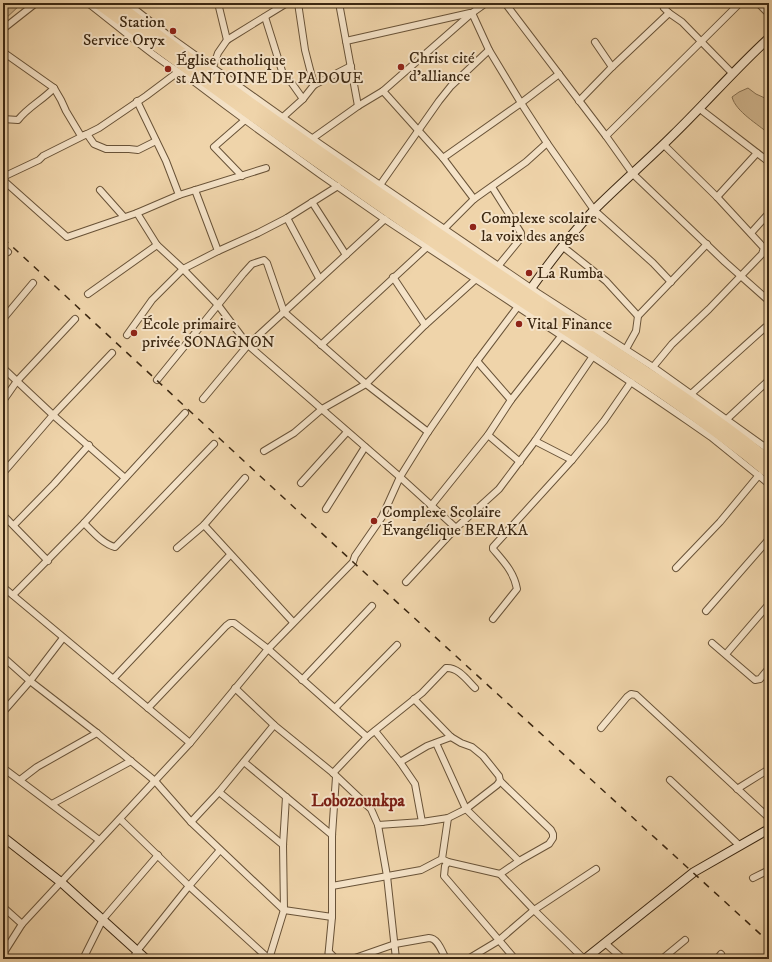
<svg xmlns="http://www.w3.org/2000/svg" width="772" height="962" viewBox="0 0 772 962" font-family="'IM FELL DW Pica',serif">
  <style>
    .green { fill: #d1b790; stroke: #867051 }
    .lines { fill: none; stroke-linecap: round; stroke-linejoin: round }
    .street-casing { stroke: #695338; stroke-width: 8 }
    .secondary-casing { stroke: #3c2812; stroke-width: 10 }
    .highway-casing { stroke: #3c2812; stroke-width: 13 }
    .street { stroke: #f5e3c8; stroke-width: 6 }
    .secondary { stroke: #f5e3c8; stroke-width: 8 }
    .highway { stroke: #efd4aa; stroke-width: 11 }
    .rail { stroke: #3c2812; stroke-width: 1.5; stroke-dasharray: 7 7; stroke-linecap: butt }
    .poi-dot { fill: #8f2418; stroke: #f5e3c8; stroke-width: 1.5 }
    .labels { text-anchor: middle; dominant-baseline: central; stroke-width: 4; stroke-linejoin: round; paint-order: stroke }
    .poi-label { font-size: 16px; fill: #3c2812; stroke: #f5e3c8; text-anchor: start }
    .neighbourhood-label { font-size: 17px; font-weight: bold; fill: #7a1f14; stroke: #f5e3c8 }
  </style>
  <rect width="100%" height="100%" fill="#efd4aa"/>
  <filter id="stains"><feTurbulence type="fractalNoise" baseFrequency=".005" numOctaves="4"/><feColorMatrix values="0 0 0 0 .2 0 0 0 0 .09 0 0 0 0 .02 0 0 0 .5 -.17"/></filter>
  <radialGradient id="worn" r=".72"><stop offset=".6" stop-color="#630" stop-opacity="0"/><stop offset="1" stop-color="#630" stop-opacity=".3"/></radialGradient>
  <g class="green">
    <path d="M3 3H20L21 4 3 21Z"/>
    <path d="M769 83V134C758 124 736 112 732 97L739 92 748 88 756 94 767 99 766 87Z"/>
  </g>
  <g class="lines">
    <g class="street-casing">
      <g id="street">
        <path d="M88 3C122 29 155 59 192 80 255 128 320 175 386 220 487 287 588 352 688 421L711 437 769 484"/>
        <path d="M127 3 174 40 320 144 538 293 653 367 769 450"/>
        <path d="M218 3 227 40"/>
        <path d="M298 3 305 50 314 85"/>
        <path d="M339 3 358 106"/>
        <path d="M505 3 606 136 633 174 725 262 769 301"/>
        <path d="M758 3 769 14"/>
        <path d="M664 8 669 13 682 22 732 73"/>
        <path d="M472 13 489 50 521 103 547 143 594 210 653 263 671 282"/>
        <path d="M265 17 282 71 283 75 291 82 303 99"/>
        <path d="M3 29 36 3"/>
        <path d="M346 41 470 13"/>
        <path d="M595 42 612 67"/>
        <path d="M3 52 54 88 61 100 66 111 81 136 87 134 94 144 106 149H129L138 150 156 141"/>
        <path d="M213 67 218 53 227 40 287 3"/>
        <path d="M383 91 443 158 474 199"/>
        <path d="M137 101 166 161 179 195"/>
        <path d="M579 101 612 67 669 13"/>
        <path d="M700 109 769 162"/>
        <path d="M283 117 303 99 314 85 351 66"/>
        <path d="M3 119 18 120C28 107 43 100 54 88"/>
        <path d="M606 136 740 3"/>
        <path d="M313 138 358 106 383 91 472 13 486 3"/>
        <path d="M443 158 521 103 559 74"/>
        <path d="M242 176 214 147 245 120"/>
        <path d="M3 177 39 160 43 156 99 128 146 96 178 72"/>
        <path d="M3 180 67 237 137 213 179 195 266 168"/>
        <path d="M380 185 439 101 451 86 489 50"/>
        <path d="M492 187 521 233V238L499 265"/>
        <path d="M100 190 124 217"/>
        <path d="M195 190 218 251"/>
        <path d="M717 197 757 153"/>
        <path d="M312 202 346 255"/>
        <path d="M137 213 157 245 183 269 218 305 248 345 400 477 456 528"/>
        <path d="M287 218 319 278"/>
        <path d="M444 229 474 199 526 162 547 143"/>
        <path d="M751 233 769 213"/>
        <path d="M562 246 606 281 638 316"/>
        <path d="M3 248 8 252"/>
        <path d="M393 277 425 325"/>
        <path d="M88 294 157 245"/>
        <path d="M3 319 33 283"/>
        <path d="M127 335 152 300 183 269 218 251 258 233 287 218 338 186"/>
        <path d="M321 345 427 247"/>
        <path d="M626 349 636 331 638 316 707 244"/>
        <path d="M477 361 511 400"/>
        <path d="M653 367 672 344 709 309 762 254 764 248 717 197 664 145"/>
        <path d="M3 368 53 415 125 478"/>
        <path d="M157 380 243 274 252 264 264 260 267 263 284 312 366 384 428 432"/>
        <path d="M691 394 769 324"/>
        <path d="M203 399 248 345 385 219"/>
        <path d="M3 401 17 381 75 319"/>
        <path d="M727 419 769 380"/>
        <path d="M488 435 520 462"/>
        <path d="M535 441 572 460"/>
        <path d="M264 451 294 433 322 409 366 384 425 325 476 279"/>
        <path d="M3 473 53 415 112 353"/>
        <path d="M301 483 347 432"/>
        <path d="M431 506 488 435 511 400 562 335"/>
        <path d="M326 509 365 447"/>
        <path d="M3 515 48 561"/>
        <path d="M84 523C93 532 103 544 115 547L214 444"/>
        <path d="M14 525 54 484 89 445"/>
        <path d="M204 525 293 622"/>
        <path d="M177 548 204 525 245 478"/>
        <path d="M676 568 720 522 759 475"/>
        <path d="M406 582 456 528 499 489 535 441 593 356"/>
        <path d="M3 587 190 743"/>
        <path d="M13 595 84 523 185 413"/>
        <path d="M706 611 769 539"/>
        <path d="M493 619 517 589C514 572 504 562 493 549V547L572 460 604 421 631 382"/>
        <path d="M712 643 755 680 760 679 769 668"/>
        <path d="M726 654 769 604"/>
        <path d="M3 657 30 681 97 733 155 781 191 822 284 910 332 917"/>
        <path d="M113 679 230 555"/>
        <path d="M302 680 372 606"/>
        <path d="M235 688 274 725 333 773 371 809 378 825 387 876 396 959"/>
        <path d="M414 699 451 737 461 743 472 747 483 756 499 776 500 781 551 830 553 834V838L549 844 519 861 500 874"/>
        <path d="M148 708 226 626 230 623H234L268 649 367 737"/>
        <path d="M335 708 397 645"/>
        <path d="M3 712 30 681 63 638"/>
        <path d="M601 728 627 697 631 694 636 695 769 818"/>
        <path d="M375 731 400 762 415 784 422 822"/>
        <path d="M244 762 332 835"/>
        <path d="M400 762 427 746 451 737"/>
        <path d="M3 768 99 840"/>
        <path d="M333 773 367 737 422 693 446 668C458 667 467 680 475 688"/>
        <path d="M20 780 37 767 97 733"/>
        <path d="M670 780 740 846"/>
        <path d="M500 781 497 785 466 809 519 861"/>
        <path d="M737 789 769 769"/>
        <path d="M219 792 283 845"/>
        <path d="M52 804 131 761"/>
        <path d="M448 818 442 859 448 862 500 874 534 910 584 959"/>
        <path d="M120 819 189 886 269 959"/>
        <path d="M191 822 219 792 274 725"/>
        <path d="M378 825 422 822 448 818 466 809 436 743"/>
        <path d="M448 862 445 866 444 876 515 959"/>
        <path d="M753 878 769 870"/>
        <path d="M332 886 421 870 442 859"/>
        <path d="M3 907 22 924"/>
        <path d="M605 943 623 959"/>
        <path d="M329 952 336 959"/>
        <path d="M3 954 22 924 190 743 268 649 353 562 355 556 382 517 400 477 428 432 477 361 522 301"/>
        <path d="M83 959 103 919 158 855"/>
        <path d="M133 959 137 951 189 886 220 850"/>
        <path d="M269 959 284 910 283 845 286 797"/>
        <path d="M328 959 332 917V835L336 777"/>
        <path d="M352 959 395 944 429 938C438 938 442 952 446 959"/>
        <path d="M468 959 498 941 534 910 596 869"/>
        <path d="M662 959 685 940"/>
        <path d="M717 959 721 954"/>
      </g>
    </g>
    <g class="secondary-casing">
      <g id="secondary">
        <path d="M525 297C546 267 568 237 594 210 620 184 648 160 673 135 706 103 735 69 769 38"/>
        <path d="M3 837 62 883 146 959"/>
        <path d="M585 959 694 872 769 829"/>
      </g>
    </g>
    <g class="highway-casing">
      <g id="highway">
        <path d="M98 3C232 101 366 199 505 290 594 349 687 404 769 473"/>
        <path d="M115 3C251 107 393 204 535 299 613 352 695 401 769 461"/>
      </g>
    </g>
    <use href="#street" class="street"/>
    <use href="#secondary" class="secondary"/>
    <use href="#highway" class="highway"/>
    <path class="rail" d="M3 238 353 562 769 942"/>
  </g>
  <g class="poi-dot">
    <circle cx="173" cy="31" r="4"/>
    <circle cx="401" cy="67" r="4"/>
    <circle cx="168" cy="69" r="4"/>
    <circle cx="473" cy="227" r="4"/>
    <circle cx="529" cy="273" r="4"/>
    <circle cx="519" cy="324" r="4"/>
    <circle cx="134" cy="333" r="4"/>
    <circle cx="374" cy="521" r="4"/>
  </g>
  <g class="labels">
    <g class="poi-label">
      <text x="165" y="22" text-anchor="end">Station<tspan x="165" dy="18">Service Oryx</tspan></text>
      <text x="409" y="58">Christ cité<tspan x="409" dy="18">d'alliance</tspan></text>
      <text x="176" y="60">Église catholique<tspan x="176" dy="18">st ANTOINE DE PADOUE</tspan></text>
      <text x="481" y="218">Complexe scolaire<tspan x="481" dy="18">la voix des anges</tspan></text>
      <text x="537" y="273">La Rumba</text>
      <text x="142" y="324">École primaire<tspan x="142" dy="18">privée SONAGNON</tspan></text>
      <text x="527" y="324">Vital Finance</text>
      <text x="382" y="512">Complexe Scolaire<tspan x="382" dy="18">Évangélique BERAKA</tspan></text>
    </g>
    <g class="neighbourhood-label">
      <text x="358" y="801">Lobozounkpa</text>
    </g>
  </g>
  <rect width="772" height="962" fill="none" stroke="#efd4aa" stroke-width="16"/>
  <rect x="4" y="4" width="764" height="954" fill="none" stroke="#3c2812" stroke-width="2"/>
  <rect x="8" y="8" width="756" height="946" fill="none" stroke="#3c2812"/>
  <rect width="100%" height="100%" filter="url(#stains)"/>
  <rect width="100%" height="100%" fill="url(#worn)"/>
</svg>
